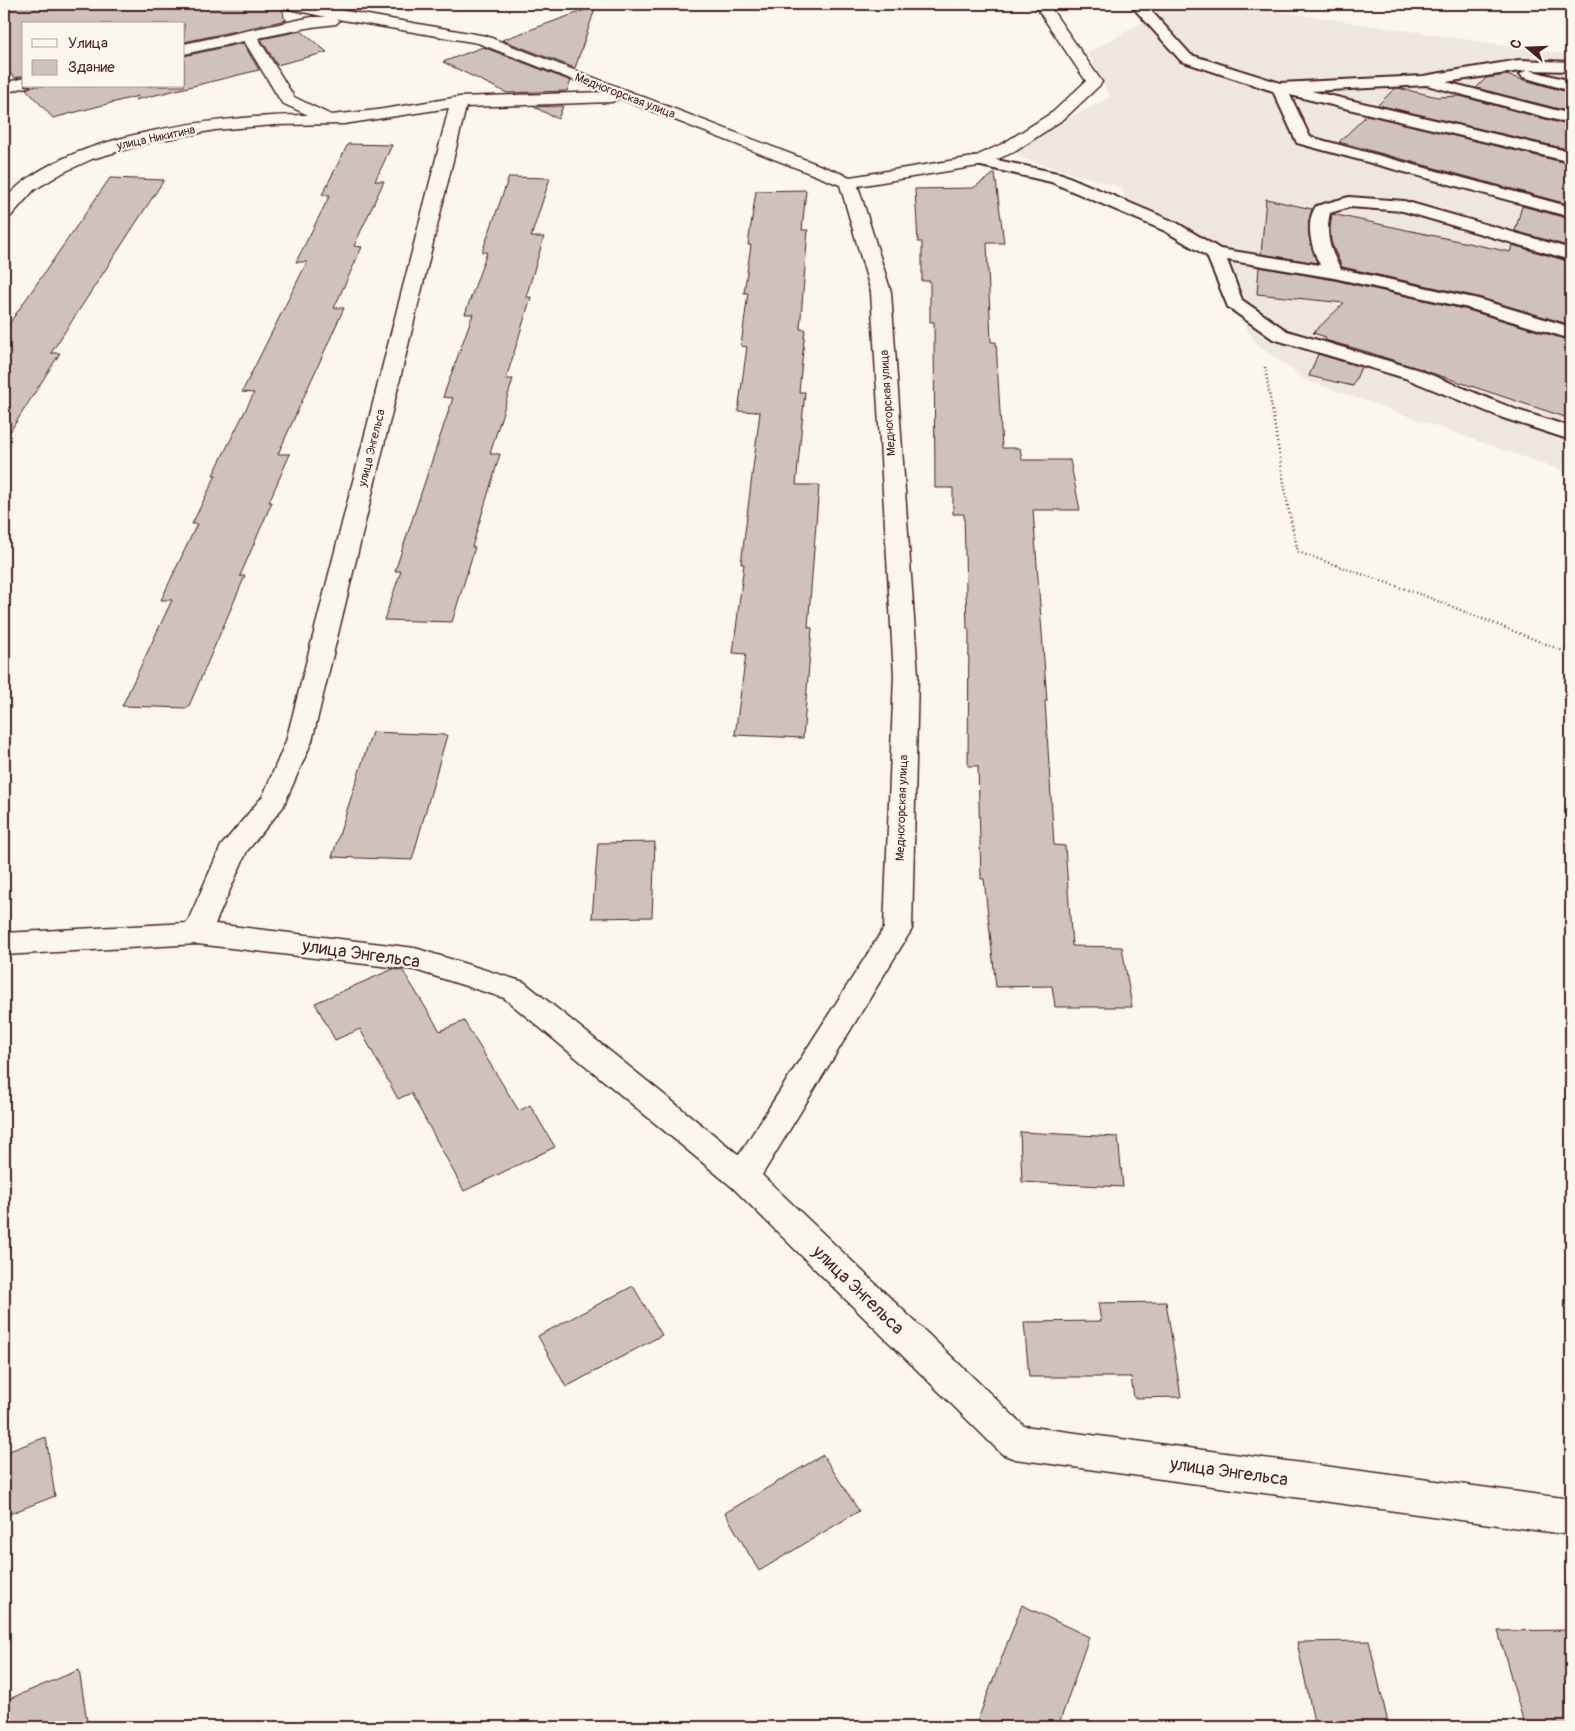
<svg xmlns="http://www.w3.org/2000/svg" width="1575" height="1731" viewBox="0 0 1575 1731" font-family="Pangolin,sans-serif">
  <style>
    .built { fill: #eee7de }
    .building { fill: #cfc2bc; stroke: #4a1f2b }
    .lines { fill: none; stroke-linecap: round; stroke-linejoin: round }
    .service-casing { stroke: #4a1f2b; stroke-width: 4 }
    .minor-casing { stroke: #4a1f2b; stroke-width: 3 }
    .path-far1 { stroke: #4a1f2b; stroke-width: 2.5; stroke-dasharray: 1 3; stroke-linecap: butt }
    .path { stroke: #4a1f2b; stroke-width: 3; stroke-dasharray: 1 4; stroke-linecap: butt }
    .service { fill: #fbf7ec; fill-rule: evenodd }
    .minor { fill: #fbf7ec; fill-rule: evenodd }
    .labels { text-anchor: middle; dominant-baseline: central; stroke-width: 4.5; stroke-linejoin: round; paint-order: stroke }
    .far-street-label { font-size: 12px; fill: #4a1f2b; stroke: #fbf7ec }
    .near-street-label { font-size: 18px; fill: #4a1f2b; stroke: #fbf7ec }
  </style>
  <rect width="100%" height="100%" fill="#fbf7ec"/>
  <filter id="ink" filterUnits="userSpaceOnUse"><feTurbulence type="fractalNoise" baseFrequency=".02" numOctaves="2"/><feDisplacementMap in="SourceGraphic" scale="10" xChannelSelector="R" yChannelSelector="G"/><feConvolveMatrix kernelMatrix="1 2 1 2 8 2 1 2 1" color-interpolation-filters="sRGB"/></filter>
  <g filter="url(#ink)">
    <path class="built" d="M1166 4H1229L1571 55V474L1303 379 1256 343 1218 285 1202 237 1127 209 1122 188 1018 157 1017 145 1110 97 1088 53 1143 22Z"/>
    <g class="building">
      <path d="M4 4H276L278 8 283 10 284 18 287 20 184 42V24H24V76L15 78 4 66Z"/>
      <path d="M596 6 575 68 502 40Z"/>
      <path d="M301 31 327 52 277 65 261 39Z"/>
      <path d="M243 43 259 70 135 100 138 96 53 118 26 89 32 86H184V56Z"/>
      <path d="M483 47 571 81 567 91 507 93 443 62Z"/>
      <path d="M1506 75 1571 93V112L1476 88 1486 78Z"/>
      <path d="M1398 88 1438 97 1460 96 1571 126V150L1378 105 1394 89Z"/>
      <path d="M563 106 558 119 534 107Z"/>
      <path d="M1367 115 1571 164V205L1339 142Z"/>
      <path d="M348 144 392 145 375 181H384L354 246 362 247 334 308H344L278 454H290L269 502H272L240 576H245L188 708 122 706 172 600H161L197 524H192L216 475H213L254 393 242 392 307 262H296L330 195H322Z"/>
      <path d="M995 173 1004 243H987L991 342H996L1002 448H1020L1022 460H1070L1080 510H1033L1047 701H1045L1054 845 1065 846 1072 946 1122 947 1132 1007H1055L1052 986 996 987 984 879H981L978 766H968L969 629H967L964 514H953V488H935L934 322H930V281H922V242H918L915 189 973 188Z"/>
      <path d="M509 177 550 178 531 237H544L526 297H531L506 379H513L490 454H500L472 547H475L452 622 384 620 401 571H395L453 398 443 397 473 314H465L487 252H482Z"/>
      <path d="M110 178 164 180 51 353H60L4 441V331Z"/>
      <path d="M806 190 802 230H808L800 329H805L799 392H805L796 485H819L808 627 812 628 803 738 735 735 746 654 733 653 744 564H741L760 412 738 411 747 347 741 346 748 293H744L751 245H748L756 191Z"/>
      <path d="M1266 199 1312 209 1309 220V236L1317 263 1261 254Z"/>
      <path d="M1522 206 1571 219V247L1515 231Z"/>
      <path d="M1332 214 1510 252 1512 245 1571 262V325L1478 297 1342 267 1331 242 1330 228Z"/>
      <path d="M1259 267 1334 280 1468 310 1571 341V419L1368 352 1325 340 1326 337 1313 333 1344 303 1257 294Z"/>
      <path d="M1318 354 1361 367 1353 386 1309 376Z"/>
      <path d="M372 732 447 735 412 860 332 857Z"/>
      <path d="M655 842 652 917 592 918 598 843Z"/>
      <path d="M393 969 403 971 440 1031 464 1021 519 1111 530 1105 555 1147 464 1191 411 1093 398 1099 360 1029 335 1040 315 1003Z"/>
      <path d="M1020 1132 1118 1137 1123 1187 1022 1182Z"/>
      <path d="M633 1286 662 1335 566 1387 538 1336Z"/>
      <path d="M1166 1302 1181 1397 1134 1398 1131 1377H1029L1024 1322 1101 1321 1098 1303Z"/>
      <path d="M46 1437 55 1496 4 1516V1453Z"/>
      <path d="M823 1455 859 1511 759 1571 725 1513Z"/>
      <path d="M1022 1605 1089 1637 1058 1727H975Z"/>
      <path d="M1571 1630V1727H1525L1498 1631Z"/>
      <path d="M1369 1641 1389 1727H1315L1297 1642Z"/>
      <path d="M79 1670 88 1727H4V1701Z"/>
    </g>
    <g class="lines">
      <g class="service-casing">
        <g id="service">
          <path d="M1130 4H1145L1191 55 1280 83 1423 76 1519 60 1571 62V71L1529 70 1571 81V91L1523 77 1520 74 1527 70 1446 82 1571 114V124L1427 85 1311 91 1571 152V162L1290 95 1310 137 1571 207V217L1297 143 1273 91 1181 61Z"/>
          <path d="M978 156 1062 174 1177 223 1220 249 1320 265C1312 249 1304 224 1316 206L1349 197 1404 201 1571 249V260L1403 211 1350 207 1330 213C1325 234 1330 251 1341 269L1478 299 1571 327V339L1468 308 1334 278 1227 260 1242 300 1287 331 1419 370 1517 410 1571 427V440L1503 418 1405 378 1273 339 1228 307 1207 256 1165 231 1051 182 972 164 970 161 972 158Z"/>
        </g>
      </g>
      <g class="minor-casing">
        <g id="minor">
          <path d="M278 4H306L486 36 850 177 974 157 1004 143 1053 112 1086 81 1034 4H1048L1102 82 1100 85 1065 118 1016 151 984 165 858 186 891 292 918 675 912 929 762 1175 1024 1426 1571 1499V1535L1015 1459 1002 1454 732 1187 504 998 415 970 197 944 4 955V933L187 923 221 846 263 796 286 741 449 108 344 124 275 125 215 130 151 142 92 159 64 172 34 190 10 217 4 218V201C58 133 225 115 308 115L282 103 244 41 184 54V44L312 17H326L280 7ZM337 19 478 43 604 92 459 97 377 110 331 115 294 97 258 38 312 27 336 24 339 21ZM619 98 840 185 871 292 894 675 884 928 739 1155 524 982 415 948 215 924 247 851 283 807 312 741 466 107 612 102Z"/>
          <path d="M24 78V86H30L4 93V83Z"/>
        </g>
      </g>
      <path class="path-far1" d="M1265 367 1288 507 1298 552 1425 596 1571 654"/>
      <path class="path" d="M1568 653 1571 654"/>
      <use href="#service" class="service"/>
      <use href="#minor" class="minor"/>
    </g>
  </g>
  <g class="labels">
    <g class="far-street-label">
      <text transform="translate(625 96) rotate(21)">Медногорская улица</text>
      <text transform="translate(156 138) rotate(-12)">улица Никитина</text>
      <text transform="translate(888 403) rotate(-94)">Медногорская улица</text>
      <text transform="translate(372 448) rotate(-76)">улица Энгельса</text>
      <text transform="translate(902 808) rotate(-88)">Медногорская улица</text>
    </g>
    <g class="near-street-label">
      <text transform="translate(361 954) rotate(8)">улица Энгельса</text>
      <text transform="translate(858 1290) rotate(44)">улица Энгельса</text>
      <text transform="translate(1229 1472) rotate(8)">улица Энгельса</text>
    </g>
  </g>
  <rect width="1575" height="1731" fill="none" stroke="#fbf7ec" stroke-width="20"/>
  <rect x="10" y="10" width="1555" height="1711" fill="none" stroke="#4a1f2b" stroke-width="2" filter="url(#ink)"/>
  <rect x="22" y="22" width="162" height="65" fill="#fbf7ec" stroke="#b4a19f"/>
  <rect x="32" y="39" width="25" height="8" fill="#fbf7ec" stroke="#b4a19f"/>
  <text x="68" y="48" font-size="15" fill="#4a1f2b">Улица</text>
  <rect x="32" y="60" width="25" height="15" fill="#cfc2bc" stroke="#b4a19f"/>
  <text x="68" y="72" font-size="15" fill="#4a1f2b">Здание</text>
  <g transform="translate(1528 48) rotate(289)" stroke="#fbf7ec" stroke-width="4" paint-order="stroke">
  <path d="M0-4L9 19L0 12L-9 19Z" fill="#4a1f2b"/>
  <text y="-8" font-size="14" font-weight="bold" text-anchor="middle" fill="#4a1f2b">С</text>
  </g>
</svg>
